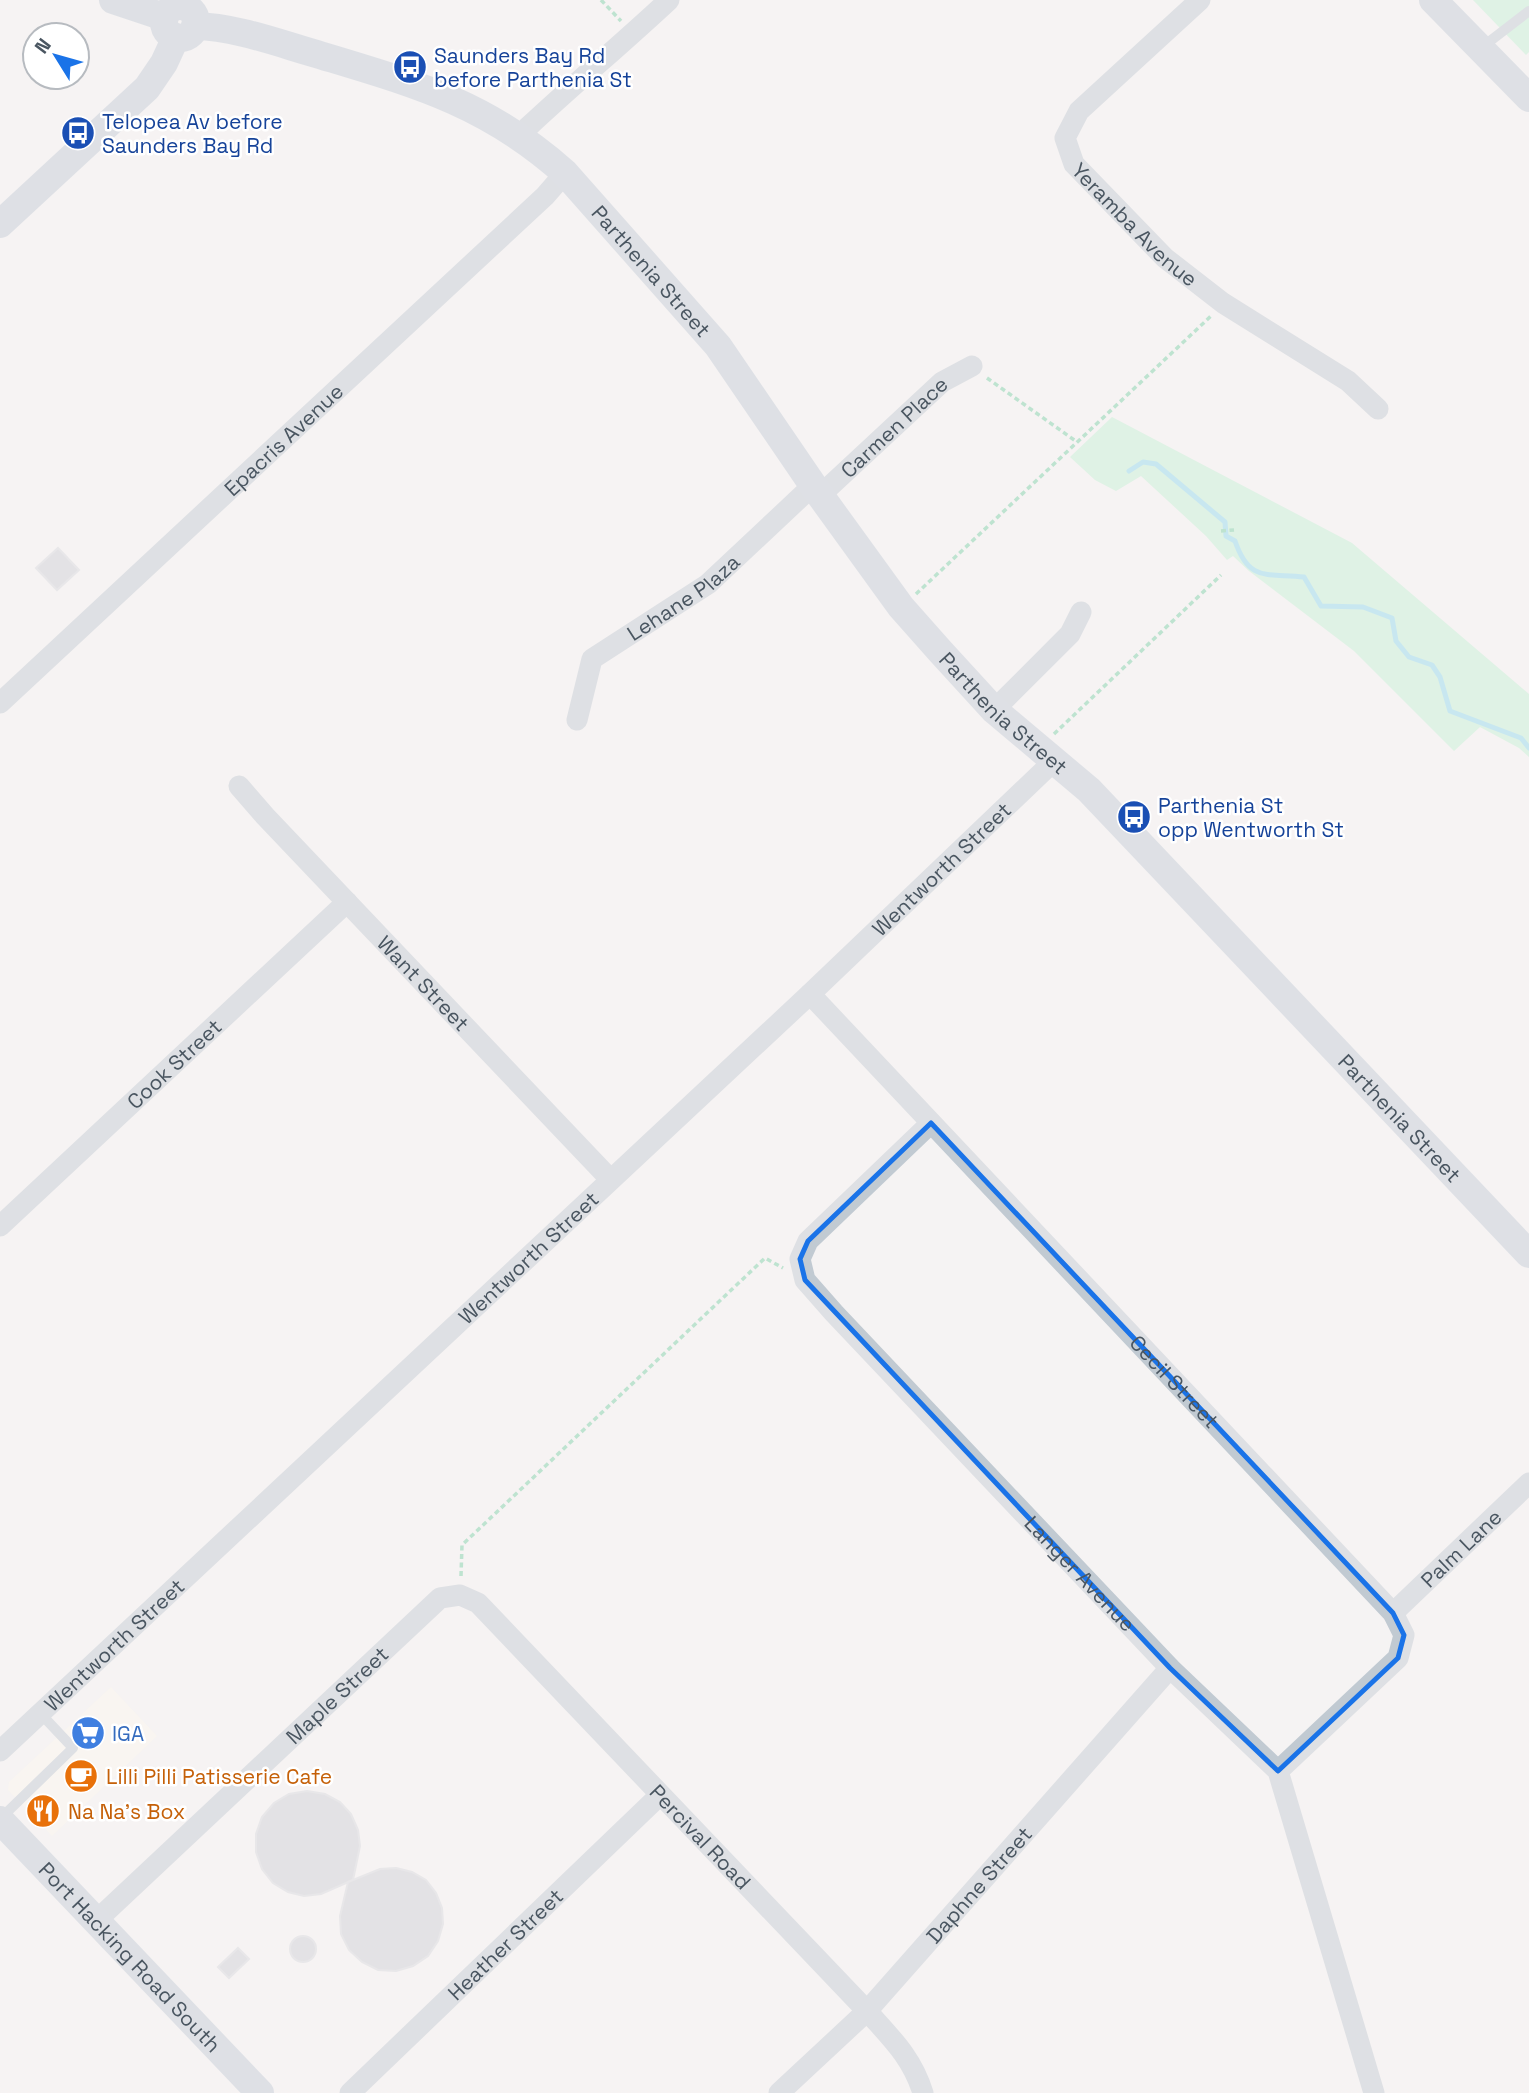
<svg xmlns="http://www.w3.org/2000/svg" width="1529" height="2093" viewBox="0 0 1529 2093" font-family="'Space Grotesk',sans-serif">
  <style>
    .commercial { fill: #fdf9ef }
    .green { fill: #c3f1d5 }
    .lines { fill: none; stroke-linecap: round; stroke-linejoin: round }
    .stream { stroke: #90daee; stroke-width: 5 }
    .building { fill: #cdcfd5; stroke: #d7d9de; stroke-width: 2 }
    .path { stroke: #7ad0a6; stroke-width: 3.5; stroke-dasharray: 5 3.5; stroke-linecap: butt }
    .lane { stroke: #c1cad2; stroke-width: 10 }
    .street { stroke: #c1cad2; stroke-width: 21 }
    .secondary { stroke: #c1cbd6; stroke-width: 28 }
    .marked { fill: none; stroke: #1a73e8; stroke-width: 5; stroke-linejoin: round }
    .labels { text-anchor: middle; dominant-baseline: central; stroke-width: 5; stroke-linejoin: round; paint-order: stroke }
    .transit-label { font-size: 21px; fill: #164399; stroke: #fff; text-anchor: start }
    .street-label { font-size: 21px; fill: #4a5661; stroke: #fff }
    .shop-label { font-size: 21px; fill: #366cbe; stroke: #fff; text-anchor: start }
    .food-label { font-size: 21px; fill: #c56008; stroke: #fff; text-anchor: start }
  </style>
  <rect width="100%" height="100%" fill="#f5f3f3"/>
  <path class="commercial" d="M111 1687 157 1736 52 1836 8 1790 9 1782Z"/>
  <g class="green">
    <path d="M1473 0H1529V52L1526 55Z"/>
    <path d="M1112 417 1352 543 1529 694V757L1519 748 1480 727 1454 751 1354 651 1249 571 1233 556 1227 560 1206 536 1141 476 1116 491 1095 480 1070 457Z"/>
  </g>
  <g class="lines">
    <path class="stream" d="M1129 471 1143 462 1156 464 1225 522 1226 536 1235 541C1249 582 1266 573 1304 577L1321 606 1363 607 1392 618 1396 641 1409 657 1432 665 1440 677 1450 711 1521 738 1529 748"/>
  </g>
  <g class="building">
    <path d="M58 548 79 570 57 590 36 568Z"/>
    <path d="M307 1791 325 1794 340 1802 351 1814 358 1830 360 1846 353 1880 321 1894 304 1896 288 1892 273 1883 262 1869 256 1852V1834L262 1817 274 1803 289 1794Z"/>
    <path d="M396 1868 412 1872 426 1880 436 1893 442 1908 443 1924 438 1941 428 1956 413 1966 396 1971 378 1970 362 1962 349 1950 341 1934 340 1916 348 1882 380 1869Z"/>
    <circle cx="303" cy="1949" r="13"/>
    <path d="M238 1948 249 1959 229 1978 218 1967Z"/>
  </g>
  <g class="lines">
    <g class="path">
      <path d="M601 0 621 21"/>
      <path d="M987 378 1077 442"/>
      <path d="M1221 531 1234 530"/>
      <path d="M916 594 1211 316"/>
      <path d="M1054 734 1221 575"/>
      <path d="M461 1576 462 1545 765 1258 783 1268"/>
    </g>
    <g class="lane">
      <path d="M1481 48 1529 11"/>
      <path d="M0 1819 73 1748 40 1713"/>
    </g>
    <g class="street">
      <path id="s1" d="M1200 0 1079 111 1065 138 1074 164 1165 258 1223 303 1348 381 1378 409"/>
      <path d="M520 137 528 127C574 84 623 43 669 0"/>
      <path id="s2" d="M0 703 545 196 565 173"/>
      <path d="M994 710 1070 634 1081 612"/>
      <path id="s3" d="M577 720 592 659 708 584 807 491 828 488 942 382 972 366"/>
      <path id="s4" d="M239 786 265 816 610 1179"/>
      <path id="s5" d="M810 994 1393 1613 1404 1635 1398 1658 1278 1771"/>
      <path id="s6" d="M931 1123 808 1241 800 1259 805 1280 834 1313 1170 1668 1278 1771 1374 2093"/>
      <path id="s7" d="M0 1226 347 902"/>
      <path id="s8" d="M1393 1613 1529 1483"/>
      <path id="s9" d="M0 1751 810 994 1055 760"/>
      <path id="s10" d="M97 1920 440 1598 460 1595 478 1603 867 2011C891 2038 912 2057 923 2093"/>
      <path id="s11" d="M350 2093 660 1795"/>
      <path id="s12" d="M779 2093 867 2011 1170 1668"/>
    </g>
    <g class="secondary">
      <path d="M113 0 164 17"/>
      <path d="M1433 0 1529 98"/>
      <circle cx="180" cy="22" r="16"/>
      <path id="s13" d="M195 26C235 27 275 42 313 53 412 83 486 102 565 173L718 346 817 491 901 607 940 651 994 710 1089 790 1529 1254"/>
      <path d="M0 224 147 88 164 63 176 37"/>
      <path id="s14" d="M0 1820 260 2093"/>
    </g>
  </g>
  <path d="M0 0H1529V2093H0ZM931 1123 1393 1613 1404 1635 1398 1658 1278 1771 1170 1668 805 1280 800 1259 808 1241Z" fill="#f5f3f3" fill-opacity=".55" fill-rule="evenodd"/>
  <path class="marked" d="M931 1123 1393 1613 1404 1635 1398 1658 1278 1771 1170 1668 805 1280 800 1259 808 1241Z"/>
  <defs>
    <g id="bus-disc" transform="scale(1.75)"><circle r="9.5" fill="#1a4fb4" stroke="#fff"/><path d="M-5-6H5V4H4V6H2V4H-2V6H-4V4H-5ZM-3.5-4V0h7V-4ZM-3.5 1.2v1.5H-2V1.2ZM2 1.2v1.5H3.5V1.2Z" fill="#fff"/></g>
    <g id="supermarket-disc" transform="scale(1.75)"><circle r="9.5" fill="#3f7fe0" stroke="#fff"/><path d="M-6-5.5h2.5l.6 2H6L4.5 2H-2.5L-4.4-4H-6ZM-1.5 3.2a1.3 1.3 0 1 0 .1 0ZM3 3.2a1.3 1.3 0 1 0 .1 0Z" fill="#fff"/></g>
    <g id="cafe-disc" transform="scale(1.75)"><circle r="9.5" fill="#e8710a" stroke="#fff"/><path d="M-5.5-4.5H6V0H3Q3 3.5 0 3.5H-2.5Q-5.5 3.5-5.5 0ZM3-3.2v2h1.7v-2ZM-6 4.5H4V6H-6Z" fill="#fff"/></g>
    <g id="restaurant-disc" transform="scale(1.75)"><circle r="9.5" fill="#e8710a" stroke="#fff"/><path d="M-5-6h1v4h1v-4h1v4h1v-4h1v5L-1.5 .5V6h-2V.5L-5-1ZM5-6V6H3V1.5H1.5Q1.5-4 5-6Z" fill="#fff"/></g>
  </defs>
  <g fill-rule="evenodd">
    <use href="#bus-disc" x="410" y="67"/>
    <use href="#bus-disc" x="78" y="133"/>
    <use href="#bus-disc" x="1134" y="817"/>
    <use href="#supermarket-disc" x="88" y="1733"/>
    <use href="#cafe-disc" x="81" y="1776"/>
    <use href="#restaurant-disc" x="43" y="1811"/>
  </g>
  <g class="labels">
    <g class="transit-label">
      <text x="434" y="55">Saunders Bay Rd<tspan x="434" dy="24">before Parthenia St</tspan></text>
      <text x="102" y="121">Telopea Av before<tspan x="102" dy="24">Saunders Bay Rd</tspan></text>
      <text x="1158" y="805">Parthenia St<tspan x="1158" dy="24">opp Wentworth St</tspan></text>
    </g>
    <g class="street-label">
      <text stroke="none"><textPath href="#s1" startOffset="308">Yeramba Avenue</textPath></text>
      <text stroke="none"><textPath href="#s13" startOffset="534">Parthenia Street</textPath></text>
      <text stroke="none"><textPath href="#s3" startOffset="448">Carmen Place</textPath></text>
      <text stroke="none"><textPath href="#s2" startOffset="387">Epacris Avenue</textPath></text>
      <text stroke="none"><textPath href="#s3" startOffset="173">Lehane Plaza</textPath></text>
      <text stroke="none"><textPath href="#s13" startOffset="1101">Parthenia Street</textPath></text>
      <text stroke="none"><textPath href="#s9" startOffset="1290">Wentworth Street</textPath></text>
      <text stroke="none"><textPath href="#s4" startOffset="270">Want Street</textPath></text>
      <text stroke="none"><textPath href="#s7" startOffset="238">Cook Street</textPath></text>
      <text stroke="none"><textPath href="#s13" startOffset="1668">Parthenia Street</textPath></text>
      <text stroke="none"><textPath href="#s9" startOffset="723">Wentworth Street</textPath></text>
      <text stroke="none"><textPath href="#s5" startOffset="532">Cecil Street</textPath></text>
      <text stroke="none"><textPath href="#s8" startOffset="94">Palm Lane</textPath></text>
      <text stroke="none"><textPath href="#s6" startOffset="614">Langer Avenue</textPath></text>
      <text stroke="none"><textPath href="#s9" startOffset="156">Wentworth Street</textPath></text>
      <text stroke="none"><textPath href="#s10" startOffset="329">Maple Street</textPath></text>
      <text stroke="none"><textPath href="#s10" startOffset="833">Percival Road</textPath></text>
      <text stroke="none"><textPath href="#s12" startOffset="289">Daphne Street</textPath></text>
      <text stroke="none"><textPath href="#s11" startOffset="215">Heather Street</textPath></text>
      <text stroke="none"><textPath href="#s14" startOffset="189">Port Hacking Road South</textPath></text>
    </g>
    <g class="shop-label">
      <text x="112" y="1733">IGA</text>
    </g>
    <g class="food-label">
      <text x="106" y="1776">Lilli Pilli Patisserie Cafe</text>
      <text x="68" y="1811">Na Na's Box</text>
    </g>
  </g>
  <g transform="translate(56 56) rotate(307)"><circle r="33" fill="#ffffff" stroke="#b7bbc0" stroke-width="2"/>
  <path d="M0-5L12 26L0 18L-12 26Z" fill="#1a73e8"/>
  <text y="-10" font-size="19" font-weight="bold" text-anchor="middle" fill="#4a5661">N</text>
  </g>
</svg>
